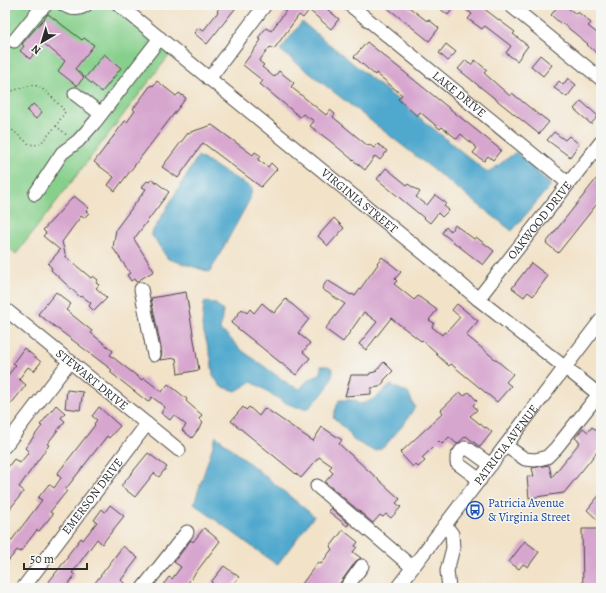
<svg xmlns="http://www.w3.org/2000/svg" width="606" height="593" viewBox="0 0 606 593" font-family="Alegreya,serif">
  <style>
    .green { fill: #86d08c; stroke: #587e5c }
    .water { fill: #50a8cd; stroke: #3e6a7c }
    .building { fill: #d7a6cf }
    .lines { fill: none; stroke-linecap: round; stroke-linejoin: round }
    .minor-casing { stroke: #494643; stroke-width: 15 }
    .path { stroke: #494643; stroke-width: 1.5; stroke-dasharray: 1 3; stroke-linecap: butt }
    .minor { stroke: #fff; stroke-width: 13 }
    .labels { text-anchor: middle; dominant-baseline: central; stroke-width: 3; stroke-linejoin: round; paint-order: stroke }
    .street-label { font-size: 12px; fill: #2b2b2b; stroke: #f6f6f2 }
    .transit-label { font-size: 12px; fill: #164399; stroke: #f6f6f2; text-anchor: start }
  </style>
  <rect width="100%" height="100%" fill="#f6f6f2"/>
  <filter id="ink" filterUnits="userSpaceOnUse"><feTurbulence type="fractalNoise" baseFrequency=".025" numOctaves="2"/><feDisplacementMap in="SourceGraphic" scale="8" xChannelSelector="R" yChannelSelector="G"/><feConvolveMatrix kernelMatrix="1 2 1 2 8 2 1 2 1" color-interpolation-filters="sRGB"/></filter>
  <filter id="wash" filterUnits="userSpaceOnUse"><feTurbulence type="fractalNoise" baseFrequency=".012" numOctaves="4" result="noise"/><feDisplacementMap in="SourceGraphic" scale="16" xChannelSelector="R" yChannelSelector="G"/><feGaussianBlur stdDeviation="0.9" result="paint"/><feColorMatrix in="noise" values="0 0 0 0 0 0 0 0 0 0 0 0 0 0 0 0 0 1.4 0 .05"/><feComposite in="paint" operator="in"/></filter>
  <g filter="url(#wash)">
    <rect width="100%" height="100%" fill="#f2e2c8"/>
    <path class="green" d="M15 5H111L171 53 16 254 5 244V19Z"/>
    <g class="water">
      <path d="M302 22 488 173 516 152 551 185 512 231 280 50Z"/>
      <path d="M198 156 252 188 250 199 210 272 168 259 151 234Z"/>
      <path d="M204 302 215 303 223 311 220 331 226 334 240 349 290 385 300 389 308 380 319 375 321 372V366H328L333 369C333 385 319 398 309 408 287 410 271 391 251 382L236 391 220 386 213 375 211 358 202 326Z"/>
      <path d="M391 385 408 393 415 407 404 424 384 447 374 451 353 440 349 433 333 417 339 400H355L359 404C373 402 380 394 391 385Z"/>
      <path d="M216 436 314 516 277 565 194 504Z"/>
    </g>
    <g id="blocks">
      <g class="building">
        <path d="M222 5H238L207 44 194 33 198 28 203 31 218 12 217 11Z"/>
        <path d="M288 5H322L339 19 331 29 309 10 303 18 299 15 274 49 270 47 259 61 264 65 262 67 274 77 279 71 294 83 291 87 326 115 330 110 335 114 333 117 368 146 370 145 374 148 378 144 387 151 380 160 375 156 365 170 330 141 310 126 314 121 303 114 300 117 260 84 263 81 243 65 261 40 258 38 266 28 271 31 286 11 284 10Z"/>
        <path d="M384 5H406L427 21 428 19 439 28 429 41Z"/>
        <path d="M435 5H455L448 15Z"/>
        <path d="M460 5H479L515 32 513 34 528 46 517 61 506 53 511 46 485 26 482 29 468 19 472 14Z"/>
        <path d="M559 5H564L576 14 578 12 591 23 588 26 601 36V56L587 45 588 44 562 23 561 24 551 15Z"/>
        <path d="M48 14 82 40 84 38 94 45 75 69 84 77 77 86 58 71 65 61 42 42 30 59 20 51 24 46 22 44Z"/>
        <path d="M367 42 501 150 493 160 488 156 484 161 473 153 477 148 461 134 457 139 442 127 440 129 420 112 417 116 398 99 402 95 376 73 375 75 354 57Z"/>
        <path d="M446 44 456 52 448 61 439 53Z"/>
        <path d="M104 54 121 68 102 92 85 78Z"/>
        <path d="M540 55 552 65 543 76 531 66Z"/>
        <path d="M466 60 471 65 475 60 487 70 484 73 510 96 512 93 540 116V115L549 122 539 134 458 69Z"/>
        <path d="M568 78 576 85 567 97 554 88 559 81 563 85Z"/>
        <path d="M157 81 176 96 179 93 186 98 115 191 108 185 114 177 94 162 125 121 127 122 135 111 133 109 151 85 153 86Z"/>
        <path d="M581 101 598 116 591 124 574 109Z"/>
        <path d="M33 104 42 112 36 119 27 111Z"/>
        <path d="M212 125 253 155 255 152 261 156 258 160 268 167 271 163 277 169 261 187 203 143 178 178 162 167 188 133Z"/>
        <path d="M554 132 565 140 569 136 579 144 570 157 547 140Z"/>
        <path d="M386 168 407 185 408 184 420 192 416 197 427 205 435 195 446 203 444 206 449 210 442 217 438 213 430 223 377 179Z"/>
        <path d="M601 173V199L558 253 546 243Z"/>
        <path d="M152 179 169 192 134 239 154 271 136 282 134 279 131 281 127 275 130 273 113 248 116 229 146 189 142 187 147 181 149 182Z"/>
        <path d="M74 196 89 208 86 211 89 213 84 218 81 216 62 242 66 257 91 278 93 276 98 280 96 283 99 285 96 288 107 298 94 311 89 306 91 303 82 296 80 297 51 270 52 268 48 264 60 250 43 236 46 233 43 230Z"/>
        <path d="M334 218 344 228 328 246 318 236Z"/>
        <path d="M455 225 474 239 476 237 494 251 483 265 442 233 446 227 451 231Z"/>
        <path d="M382 257 401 272 395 279 397 281 394 284 414 300 418 296 437 310 429 320 434 323 432 327 442 335 444 332 446 333 460 317 452 310 457 304 478 321 466 335 513 374 506 382 511 386 497 402 451 364 449 366 436 354 437 353 422 340 421 341 391 318 366 350 359 344 377 322 364 312 343 342 325 329 345 304 322 289 327 280 351 295 352 294 355 296 378 264 377 263Z"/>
        <path d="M531 263 548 276 533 296 528 292 524 297 512 288Z"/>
        <path d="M56 292 71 304 66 310 92 331 91 333 113 351 110 355 142 380 144 378 162 392 168 384 187 399 186 401 202 415 199 419 203 423 192 438 182 430 186 425 174 415 170 420 161 413 165 407 152 397 148 402 110 372 112 370 38 314Z"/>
        <path d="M186 292 199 370 178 374 176 358 160 360 162 353 151 298Z"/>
        <path d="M286 299 309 319 298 333 310 343 303 352 310 358 296 375 231 323 242 309 247 313 250 309 254 313 262 303 274 313Z"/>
        <path d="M24 348 41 362 34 371 28 367 19 379 26 385 11 404 9 403 5 408V379L16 365 13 363Z"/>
        <path d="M384 362 393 371 384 380V382L379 387 371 388V394L345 396 351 375H369L370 373 375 372Z"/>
        <path d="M67 390 83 392 80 410 65 408Z"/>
        <path d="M460 392 464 396 469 392 477 401 473 405 477 410 470 416 485 428 486 427 492 432 480 447 466 436 457 444 449 437 442 444 439 441 422 458 425 461 418 467 415 464 413 467 400 453 443 413 441 410Z"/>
        <path d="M56 405 65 413 61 418 65 421 47 444 49 445 19 487 24 491 9 510 5 506V471L14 459 20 463 29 452 25 448 42 426 40 425Z"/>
        <path d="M99 407 120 426 109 438 107 436 65 490 67 491 50 512 53 514 39 531 37 530 20 552 17 550 5 565V549L42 500 38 498 49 484 54 488 61 478 57 474 95 425 94 424 97 420 92 416Z"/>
        <path d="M243 407 246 410 249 407 259 416 265 408 313 441 322 427 342 440 339 444 400 499 396 503 401 507 391 518 386 514 383 517 380 515 373 523 325 482 333 473 329 469 332 466 319 457 301 478 231 421Z"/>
        <path d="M592 427 601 434V447L564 493 529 498 527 477 534 476 532 468 549 465 552 477 580 442 575 438 583 428 588 432Z"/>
        <path d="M148 453 167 467 159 477 154 473 135 497 121 486Z"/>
        <path d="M601 493V523L587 510Z"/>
        <path d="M110 505 124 516 102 544 97 539 72 573 75 575 65 588H44L68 557 67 556 81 538 83 540 97 522 94 520 102 509 105 512Z"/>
        <path d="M331 508 349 524 347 526 328 511Z"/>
        <path d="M204 528 220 541 184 588H161L169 577 172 579 181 567 174 562 191 540 193 542Z"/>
        <path d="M582 529H601V588H583Z"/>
        <path d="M343 530 358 542 355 546 357 547 353 552 361 558 356 561 340 583 338 588H299L318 562 321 564 332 549 330 547Z"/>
        <path d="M525 541 539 552 528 567 523 564 519 569 509 562Z"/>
        <path d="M123 546 138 558 121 580 129 588H91Z"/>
        <path d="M224 566 239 577 230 588H218L211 582Z"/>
      </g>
    </g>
  </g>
  <g filter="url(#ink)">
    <use href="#blocks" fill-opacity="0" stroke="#494643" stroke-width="1"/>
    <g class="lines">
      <g class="minor-casing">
        <g id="minor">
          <path d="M64 5C71 9 79 10 86 5"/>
          <path id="s1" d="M119 5 442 268 478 299 601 396"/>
          <path id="s2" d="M350 5 568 183"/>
          <path d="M510 5 601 79"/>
          <path d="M14 41 37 13 46 5"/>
          <path d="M209 79 265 5"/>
          <path d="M75 94 101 114"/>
          <path d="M35 194 62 153 78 141 95 122 160 38"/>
          <path d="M141 289 154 355"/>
          <path id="s3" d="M478 299 601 142"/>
          <path id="s4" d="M5 309 179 450"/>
          <path d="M5 446 70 361"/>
          <path d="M506 446 525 459 535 460 547 457 556 448 599 394"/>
          <path d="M480 480 457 463V457L461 451 465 448 470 450 491 465"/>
          <path d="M317 486 412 567"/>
          <path d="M445 525 452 534 453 548 447 571 449 588"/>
          <path id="s5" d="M23 588 147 424"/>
          <path d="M143 588 187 532"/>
          <path d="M346 588 362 566"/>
          <path id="s6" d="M397 588 601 320"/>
        </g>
      </g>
      <g class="path">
        <path d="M5 93C11 92 28 85 33 85 41 85 61 105 65 112L56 126 41 143 35 145 29 144 5 124"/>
        <path d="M56 126 68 136"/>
      </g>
      <use href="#minor" class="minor"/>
    </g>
  </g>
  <defs>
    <g id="bus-ring" transform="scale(0.9)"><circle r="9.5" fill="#f6f6f2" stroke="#1a4fb4" stroke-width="1.5"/><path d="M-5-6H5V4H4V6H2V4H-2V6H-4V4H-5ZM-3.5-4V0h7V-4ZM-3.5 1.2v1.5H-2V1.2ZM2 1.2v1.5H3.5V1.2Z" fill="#1a4fb4"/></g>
  </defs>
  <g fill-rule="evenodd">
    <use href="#bus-ring" x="475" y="510"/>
  </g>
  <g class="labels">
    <g class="street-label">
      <text stroke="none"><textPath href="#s2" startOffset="141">LAKE DRIVE</textPath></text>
      <text stroke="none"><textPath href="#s1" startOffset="310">VIRGINIA STREET</textPath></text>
      <text stroke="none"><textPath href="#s3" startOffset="100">OAKWOOD DRIVE</textPath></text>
      <text stroke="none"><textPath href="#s4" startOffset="112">STEWART DRIVE</textPath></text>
      <text stroke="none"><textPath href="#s6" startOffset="180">PATRICIA AVENUE</textPath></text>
      <text stroke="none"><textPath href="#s5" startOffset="115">EMERSON DRIVE</textPath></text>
    </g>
    <g class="transit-label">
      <text x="488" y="503">Patricia Avenue<tspan x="488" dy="14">&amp; Virginia Street</tspan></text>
    </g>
  </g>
  <rect width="606" height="593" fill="none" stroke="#f6f6f2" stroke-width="20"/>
  <g transform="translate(42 42) rotate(218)" stroke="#f6f6f2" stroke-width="3" paint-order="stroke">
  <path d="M0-3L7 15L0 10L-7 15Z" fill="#2b2b2b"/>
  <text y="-6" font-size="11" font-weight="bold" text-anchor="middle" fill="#2b2b2b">N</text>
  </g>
  <path d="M24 563v6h63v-6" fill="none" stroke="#2b2b2b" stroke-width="2"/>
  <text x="30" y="563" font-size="12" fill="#2b2b2b" stroke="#f6f6f2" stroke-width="3" paint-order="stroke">50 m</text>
</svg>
